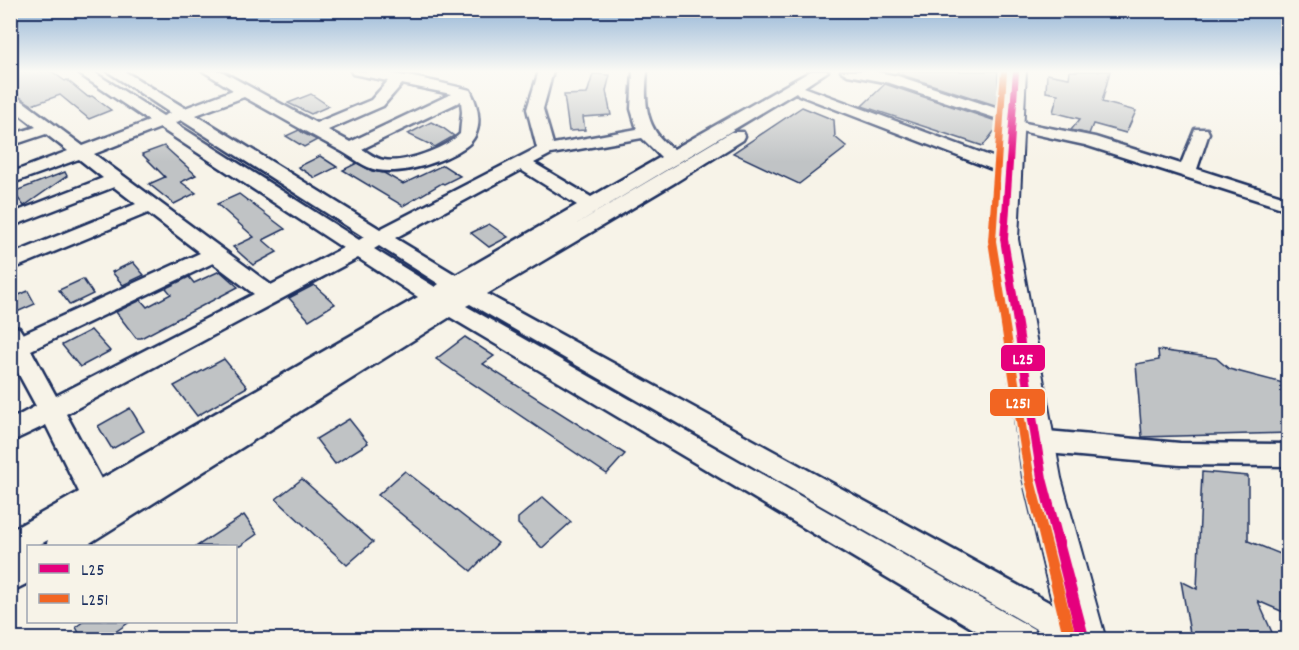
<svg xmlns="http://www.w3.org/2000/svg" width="1299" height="650" viewBox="0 0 1299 650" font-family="Dekko,sans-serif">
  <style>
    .building { fill: #c0c3c5; stroke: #1b2f5e; stroke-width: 1.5 }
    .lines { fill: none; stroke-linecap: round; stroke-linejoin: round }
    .street-casing { stroke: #1b2f5e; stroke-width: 5 }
    .secondary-casing { stroke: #1b2f5e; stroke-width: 4 }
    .street { fill: #f7f3e8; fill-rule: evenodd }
    .secondary { fill: #f7f3e8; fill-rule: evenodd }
    .bus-1-casing { stroke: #f7f3e8; stroke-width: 5 }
    .bus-2-casing { stroke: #f7f3e8; stroke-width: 5 }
    .bus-1 { fill: #e5007d; fill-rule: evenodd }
    .bus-2 { fill: #f26522; fill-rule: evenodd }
    .line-badge { stroke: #f7f3e8; stroke-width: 2 }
    .badge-label { font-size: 16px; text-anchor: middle; font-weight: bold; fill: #fff }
  </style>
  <rect width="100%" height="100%" fill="#f7f3e8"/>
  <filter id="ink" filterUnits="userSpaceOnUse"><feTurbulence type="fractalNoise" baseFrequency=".0167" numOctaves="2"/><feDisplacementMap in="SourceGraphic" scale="12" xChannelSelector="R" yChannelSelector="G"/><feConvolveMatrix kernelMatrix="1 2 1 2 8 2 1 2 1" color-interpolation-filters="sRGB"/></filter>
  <g filter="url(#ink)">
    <g class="building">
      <path d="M10 71H51L65 81 67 80 88 97 92 96 111 110 89 119 60 95 32 105 10 92Z"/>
      <path d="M898 71H998V106L896 73Z"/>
      <path d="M1070 71H1110L1102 102 1136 111 1126 133 1093 124 1089 134 1071 130 1080 119 1053 112 1058 94 1046 92 1047 74 1069 78Z"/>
      <path d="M593 74 610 75 606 91 611 115 583 117 585 130 569 131 564 95 587 94Z"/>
      <path d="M885 84 999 122V125L983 146 862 106Z"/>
      <path d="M311 94 329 106 311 114 288 103Z"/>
      <path d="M802 107 834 120 835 137 847 147 799 184 733 153Z"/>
      <path d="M431 122 443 128 454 136 435 147 408 134Z"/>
      <path d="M299 130 303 133 317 140 304 147 286 136Z"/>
      <path d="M164 146 196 175 181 182 196 193 174 204 149 184 165 177 142 154Z"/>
      <path d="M320 156 337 167 315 178 298 167Z"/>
      <path d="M357 163 372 171 384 173 403 184 443 165 460 176 444 184 442 183 403 206 343 170Z"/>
      <path d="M65 172 67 176 24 206 13 192Z"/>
      <path d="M239 194 285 229 263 240 277 252 253 265 233 247 254 237 217 204Z"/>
      <path d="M489 224 508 237 489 247 471 233Z"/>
      <path d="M133 262 144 275 123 285 112 272Z"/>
      <path d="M220 271 238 287 141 338H136L116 312 141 300 147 307 171 294 166 288 189 277 194 283Z"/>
      <path d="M83 279 93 294 70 305 59 290Z"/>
      <path d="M314 285 335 304 309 320 289 298Z"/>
      <path d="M28 291 35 304 10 315V299Z"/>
      <path d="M91 330 110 351 80 367 62 345Z"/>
      <path d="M465 337 494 356 483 364 625 454 607 474 436 359Z"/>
      <path d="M1158 350 1216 358 1229 369 1287 384 1288 433 1142 437 1136 364 1159 360Z"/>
      <path d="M224 359 247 387 197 416 174 386Z"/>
      <path d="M130 408 144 431 112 449 98 426Z"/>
      <path d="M349 419 368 443 335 464 316 439Z"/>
      <path d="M405 471 498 543 471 571 378 495Z"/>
      <path d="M1202 472 1248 476V541L1288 557V614L1258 601 1275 639H1191L1181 581 1197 589Z"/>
      <path d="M302 479 373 542 347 565 276 499Z"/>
      <path d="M543 497 571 522 542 548 518 524V518Z"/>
      <path d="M244 515 257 534 240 546H197Z"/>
      <path d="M84 621H131L105 639H82L76 627Z"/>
    </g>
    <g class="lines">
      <g class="street-casing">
        <g id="street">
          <path d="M75 71H92L163 116 170 113 107 71H124L185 108 233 90 203 71H221L316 123 371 100 388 81 353 74 351 71C392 71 430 80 470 90 479 107 485 133 465 147 443 162 404 175 377 170 365 168 352 157 341 151 308 133 277 115 244 97L196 115 380 229 537 148 527 109 539 71H553L543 109 553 144 637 129 631 109 633 71H647C644 102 645 132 674 149L811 71H828L804 87 1014 165 1017 169 1014 173H1002L799 95 796 92 573 226 731 132H743L745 136 743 140 676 182 487 294 1094 627 1098 640H1055L470 304 466 306 1034 629 1039 640H992L450 317 85 546H46L48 540 37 546H28V583L10 592V531L79 492 46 425 10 442V420L36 406 10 358V326L19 328 23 334 200 253 148 213 10 270V255L136 204 114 187 10 227V214L103 178 79 159 10 184V173L68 151 46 134 10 146V135L36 127 10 107V94L16 96 83 146 149 121ZM402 84 451 94 350 142 328 130 383 106ZM461 101 462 112 460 134C446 148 404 164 384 160 376 159 369 153 362 149ZM181 120 364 237 359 240 175 123ZM160 128 343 248 271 285 94 154ZM642 138 661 157 591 197 534 163 551 154ZM521 170 577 205 456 275 395 238ZM379 246 439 284 435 287 374 249ZM358 258 418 297 101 479 66 414ZM213 263 254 294 56 396 31 350Z"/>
          <path d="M841 71H872L898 76 1020 116 1022 119 1020 122 1095 137 1181 164 1195 129H1207L1209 133 1197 169 1288 198V210L1085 145 1007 128 1005 125 1007 122 890 83 848 75Z"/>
          <path d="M1279 71H1288V77L1283 76Z"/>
          <path d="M1036 430 1180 443 1288 444V466L1180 465 1036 452 1027 449 1023 441 1027 433Z"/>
        </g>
      </g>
      <g class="secondary-casing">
        <path id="secondary" d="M1006 71H1026L1018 239 1061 478 1106 640H1061L1023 478 990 239Z"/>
      </g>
      <use href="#street" class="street"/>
      <use href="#secondary" class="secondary"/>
      <g class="bus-1-casing">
        <path id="bus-1" d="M1013 71H1019L1008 239 1047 478 1090 640H1077L1037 478 1000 239Z"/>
      </g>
      <g class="bus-2-casing">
        <path id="bus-2" d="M1001 71H1007L996 241 1035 480 1077 640H1064L1025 480 988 241Z"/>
      </g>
      <use href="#bus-1" class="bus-1"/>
      <use href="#bus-2" class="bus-2"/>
    </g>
  </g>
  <linearGradient id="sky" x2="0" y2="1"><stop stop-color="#90b2d5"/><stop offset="0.44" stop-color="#fbfaf5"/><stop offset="1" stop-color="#fbfaf5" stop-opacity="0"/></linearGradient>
  <rect width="1299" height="162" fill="url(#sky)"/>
  <g class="line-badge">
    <rect x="1000" y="344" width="46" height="28" rx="6" fill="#e5007d"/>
    <rect x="989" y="388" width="57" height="29" rx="6" fill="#f26522"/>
  </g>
  <g class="badge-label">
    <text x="1023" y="364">L25</text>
    <text x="1018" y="408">L251</text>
  </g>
  <rect width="1299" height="650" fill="none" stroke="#f7f3e8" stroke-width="36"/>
  <rect x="18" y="18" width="1263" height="614" fill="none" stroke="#1b2f5e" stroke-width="2" filter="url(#ink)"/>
  <rect x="27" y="545" width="210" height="78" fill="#f7f3e8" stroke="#9fa5b1" stroke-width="1.5"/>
  <rect x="39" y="564" width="30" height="9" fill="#e5007d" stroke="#9fa5b1" stroke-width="1.5"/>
  <text x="81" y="575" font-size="18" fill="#1b2f5e">L25</text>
  <rect x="39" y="594" width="30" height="9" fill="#f26522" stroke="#9fa5b1" stroke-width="1.5"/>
  <text x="81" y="605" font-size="18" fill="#1b2f5e">L251</text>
</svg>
